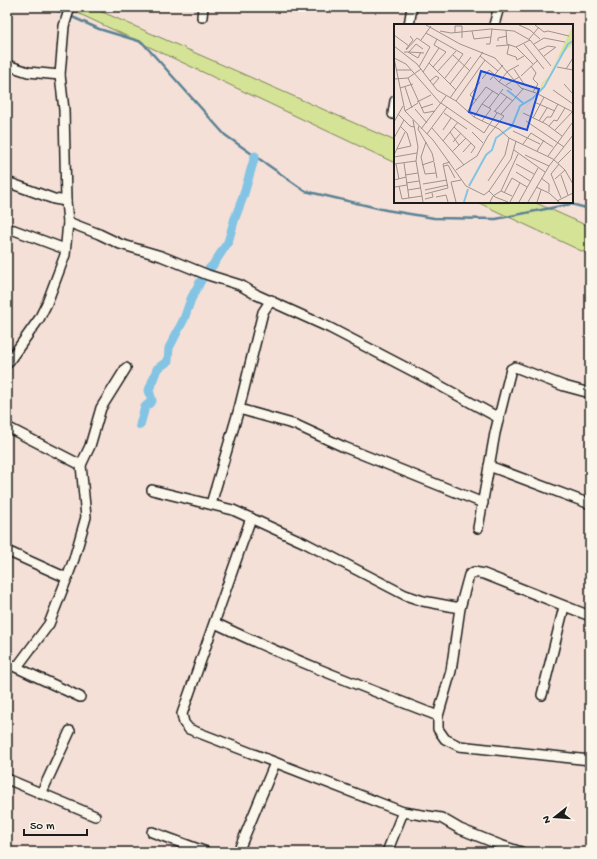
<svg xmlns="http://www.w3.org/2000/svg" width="597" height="859" viewBox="0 0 597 859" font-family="'Gochi Hand',sans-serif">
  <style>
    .green { fill: #d5e396; stroke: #788059 }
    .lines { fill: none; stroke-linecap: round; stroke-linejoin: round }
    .stream { stroke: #5a8194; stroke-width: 2.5 }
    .canal { stroke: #83c4e4; stroke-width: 9 }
    .street-casing { stroke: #1c1c1c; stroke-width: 12 }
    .street { stroke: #fbf7ec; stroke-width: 9 }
    .inset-river { fill: none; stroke: #83c4e4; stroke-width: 2 }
    .inset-road { fill: none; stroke: #9e928c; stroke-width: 1 }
    .view { fill: #1d4ed8; fill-opacity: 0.15; stroke: #1d4ed8; stroke-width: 2 }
    .inset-edge { fill: none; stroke: #1c1c1c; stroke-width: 2 }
  </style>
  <rect width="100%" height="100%" fill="#f5e0d7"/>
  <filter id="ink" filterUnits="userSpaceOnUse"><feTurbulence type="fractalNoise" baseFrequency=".025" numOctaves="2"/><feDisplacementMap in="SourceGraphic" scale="8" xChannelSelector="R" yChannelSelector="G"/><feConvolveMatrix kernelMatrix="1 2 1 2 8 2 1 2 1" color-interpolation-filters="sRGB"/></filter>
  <g filter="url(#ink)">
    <g class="green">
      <path d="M65 7H90L107 14 395 141V163Z"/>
      <path d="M477 202H534L590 227V255Z"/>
    </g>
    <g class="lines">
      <path class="stream" d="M50 7 99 29 142 42 225 135 305 191 386 210 434 218 496 219 571 204 590 209"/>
      <path class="canal" d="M140 425 145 407 152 401 149 390 157 369 168 361 169 348 184 319 191 299 205 273 213 265 228 242 235 218 243 197 255 156"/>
      <g class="street-casing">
        <g id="street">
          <path d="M202 17 203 7"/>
          <path d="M409 25 412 7"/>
          <path d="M494 25 499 7"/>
          <path d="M7 65 28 72 60 75"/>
          <path d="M393 114 395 101"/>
          <path d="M7 182 54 199 66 201"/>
          <path d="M68 222 99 234 120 244 161 256 208 275 240 285 257 295 330 328 426 378 499 418"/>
          <path d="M7 229 14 230 65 249"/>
          <path d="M7 364 39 319 47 303 65 255 68 222 66 201 64 110 60 75 64 26 70 7"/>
          <path d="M239 409 296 425 344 447 483 503"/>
          <path d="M7 427 81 465"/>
          <path d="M489 466 590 504"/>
          <path d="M152 490 233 510 305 543 405 595 423 601 460 608"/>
          <path d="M211 504 239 409 263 312 271 300"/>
          <path d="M251 518 182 714 184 723 189 729 403 812 441 818 460 829 500 845 521 852"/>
          <path d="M478 528 495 433 511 369 515 367 564 386 590 393"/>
          <path d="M7 551 67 578 49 624 17 667"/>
          <path d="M67 578 74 559 86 517 81 465 90 446 101 408 126 368"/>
          <path d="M590 616 484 574 474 572 469 575 460 608 451 671 438 716V729L445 739 459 746 590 760"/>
          <path d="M215 623C287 658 363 687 438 716"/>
          <path d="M7 663 80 697"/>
          <path d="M542 695 564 607"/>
          <path d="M7 779 95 816"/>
          <path d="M41 794 70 731"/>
          <path d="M152 832 206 852"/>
          <path d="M238 852 275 763"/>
          <path d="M387 852 403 812"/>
        </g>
      </g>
      <use href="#street" class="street"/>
    </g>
  </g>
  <g transform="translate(394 24)">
    <rect width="179" height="179" fill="#f5e0d7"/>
    <path d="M179 1V20L164 34 155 54 149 60 148 65 103 115 146 66 148 59 155 52Z" fill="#d5e396"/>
    <path class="inset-river" d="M113 66 129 79M75 162 92 131 98 126 102 114 118 102 126 82 139 74 150 63 174 20 179 17M70 178 74 165"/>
    <path class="inset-road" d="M32 1 66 20 101 34 127 64 142 69 179 88M125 1 136 6 146 15M141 1 150 8 154 7 175 12M112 6 113 20 122 23M46 7 57 9 97 5 120 7 136 16 157 42M78 7 80 15 97 13M32 9 69 30 65 36M61 9V2H68V14M0 11 15 22M135 15 145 3M27 16 37 2M136 16 122 23 139 40M104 17V14L113 12M92 20H96L98 5M130 20 150 45M140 20 150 14 171 18M0 22 23 40 43 66 62 77 80 93 105 105 115 114 159 135 171 146 179 160M102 22 115 21 113 30 122 33 123 36 130 32M12 25 19 16 16 12M12 26 23 14 36 23 25 43M145 26 154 22 161 23M10 28H15L22 20 29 25M14 28 24 34 27 28M15 28 30 29M59 31 76 47M86 32 104 47M150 32 162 23M0 34 11 87 39 116 72 162 90 171 95 167 101 173 114 178M0 34 12 40 47 80M35 39 62 66M137 42 142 49 139 55 144 60 139 68M39 43 52 28 40 21 43 15M163 43 179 46M120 45 130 60M172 45 179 34M2 46H17M44 47 62 27M29 48 45 24M127 52 144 36M100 53 105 58 114 47 125 41M14 54 27 45M51 54 65 36M0 55 14 54 30 89 41 87M88 55 95 46 101 51M96 56 109 41M36 57 42 52 45 54 39 61M105 58 118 66M56 60 77 33M170 60 179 70M112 61 125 53M11 63 18 84M6 64 19 60M159 66 179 80M107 69 119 77M56 74 89 28M82 76 76 71 86 58M62 77 91 36M23 78 37 71M140 78 161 87M47 79 90 109 103 89M88 80 99 67M27 84 39 80M95 84 109 65M21 85 33 99M11 87 24 79M101 87 113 73M73 88 92 63 105 71M50 89 73 105M129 89 152 100 168 112M4 90 16 102 20 103M107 90 129 65M80 93 88 80 97 85 88 97M139 94 150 73M19 96 24 123 22 137 29 178M132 97 170 123M145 97 153 84M0 98 9 82M148 99 153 93H157L164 80M25 102 24 105 38 129 40 137 28 141M155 102 160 96 163 97 171 84M60 103 81 123 77 129M38 104 70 141M27 105 52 72M49 106 57 94M161 106 179 87M119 107 146 120M56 108 65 121M78 108 89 119M33 110 53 83M0 114 10 96M49 117 64 98M32 118 27 133 31 150 42 149M59 118 67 109M129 120 137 109 159 123M3 125 17 122 13 109 6 102M120 126 151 148M143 127 150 116M58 128 72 114M69 128 77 119M0 131 11 108M131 131 155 142M154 132 178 99M0 133 23 129M40 138 43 154M10 139 15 174M164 139 177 126M0 140 22 137M2 140 5 155M122 140 140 150M165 140 157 150 167 174M50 142 54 141 61 154M62 146 83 132 94 112 110 92 100 87M122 148 136 157M11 151 24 149M167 151 174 171M147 154 155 160V168M161 155 171 146M0 156 12 153M94 157 111 131 115 114M12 159 25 157M29 160 53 156M5 162 8 175 28 172M1 163 13 161M142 163 155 169 165 178M14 166 26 164M31 166 54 161M95 167 117 135 122 117M107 167 124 130M110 169 118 154 133 163M31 170 54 164 49 140 56 138M42 173 52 171 54 178M31 175 39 173 38 169M163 177 179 169M62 178 57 158 67 156M96 178 99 172 107 167 118 172M116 178 126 159M125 178 144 144M134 178 155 142 179 111M143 178 147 166"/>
    <path class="view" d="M87 47 145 65 133 106 75 88Z"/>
    <rect width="179" height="179" class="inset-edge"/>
  </g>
  <rect width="597" height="859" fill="none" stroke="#fbf7ec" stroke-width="24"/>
  <rect x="12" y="12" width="573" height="835" fill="none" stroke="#1c1c1c" stroke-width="1.5" filter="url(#ink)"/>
  <g transform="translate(555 817) rotate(253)" stroke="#fbf7ec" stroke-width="3" paint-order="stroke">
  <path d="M0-3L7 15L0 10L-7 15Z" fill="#1c1c1c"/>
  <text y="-6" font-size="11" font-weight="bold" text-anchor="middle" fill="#1c1c1c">N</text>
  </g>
  <path d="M24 829v6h63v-6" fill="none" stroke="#1c1c1c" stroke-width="2"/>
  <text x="30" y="829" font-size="12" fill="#1c1c1c" stroke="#fbf7ec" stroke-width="3" paint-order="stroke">50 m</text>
</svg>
